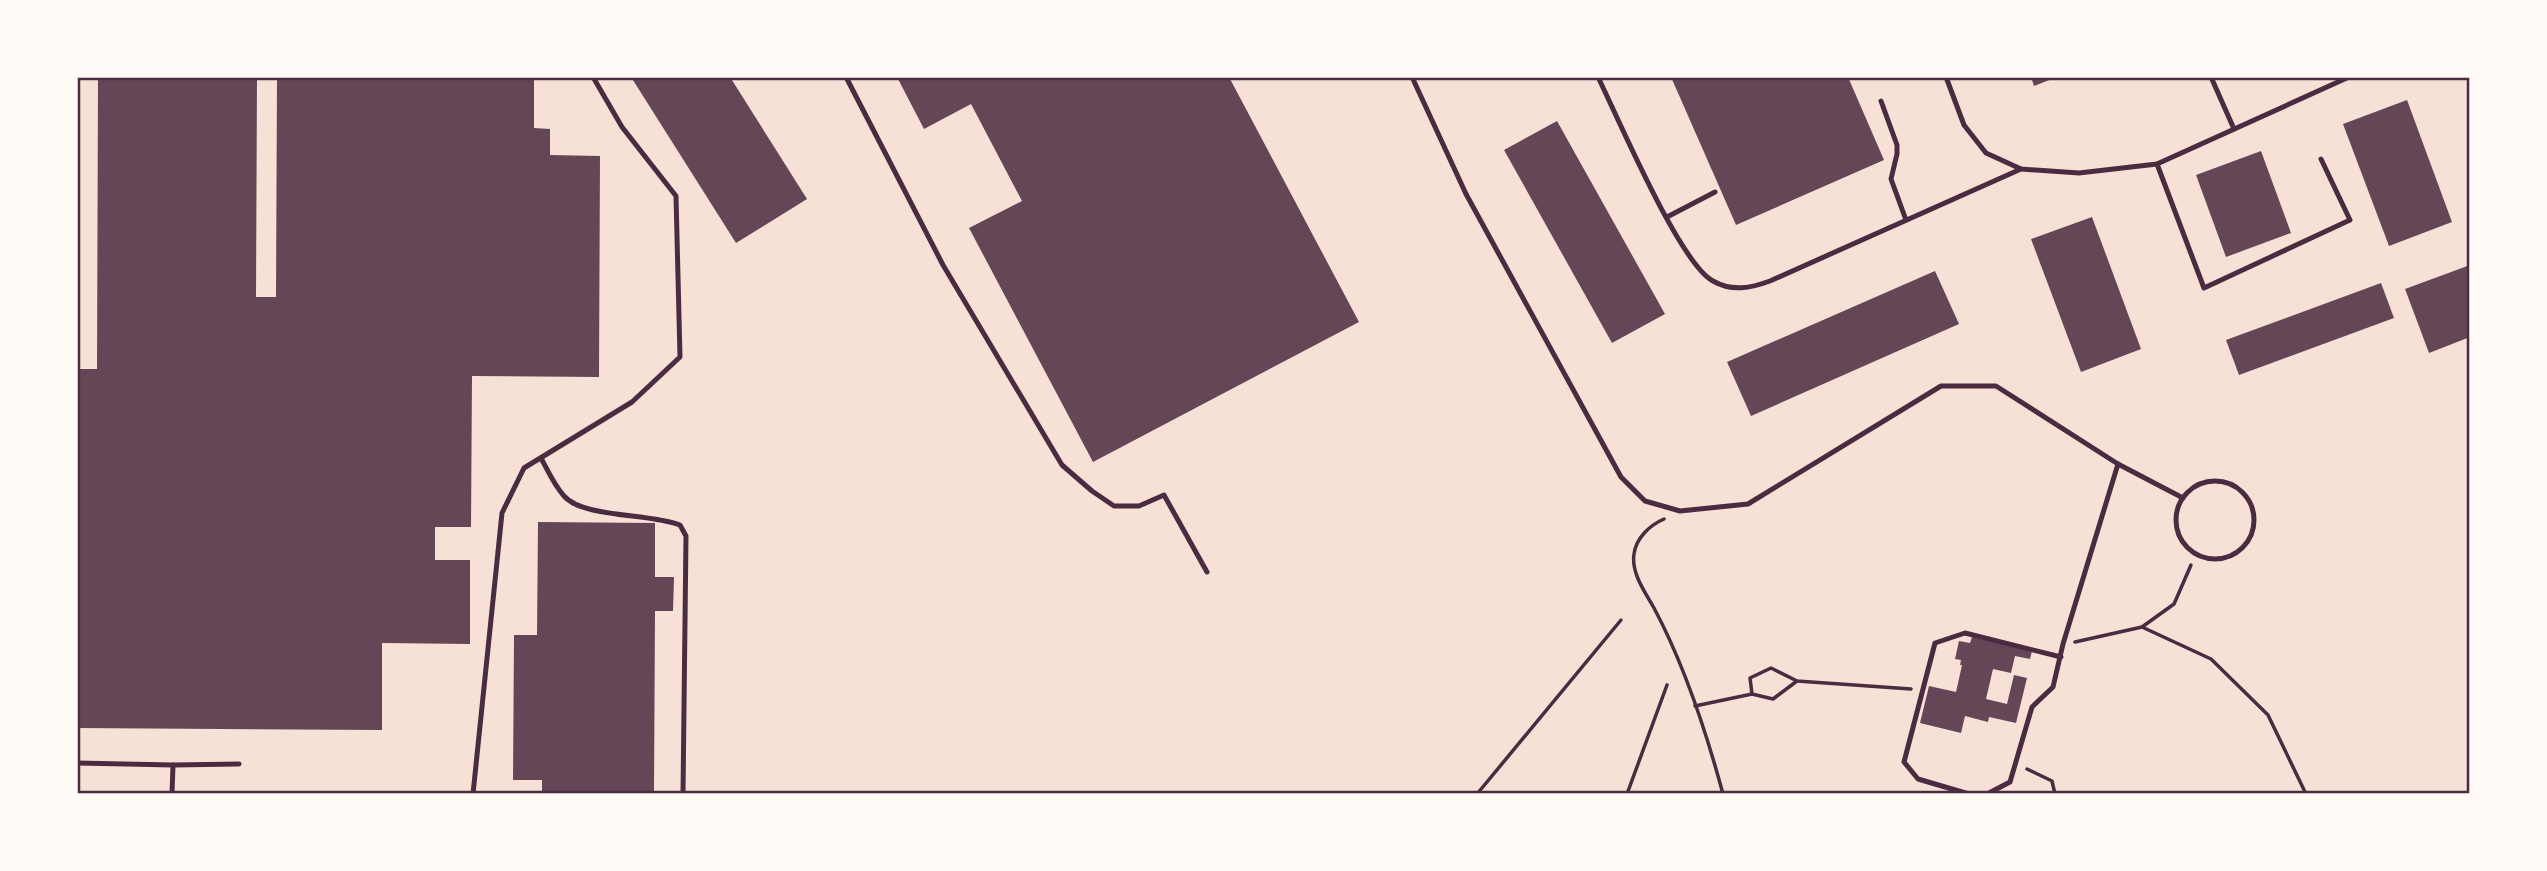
<svg xmlns="http://www.w3.org/2000/svg" width="2547" height="871" viewBox="0 0 2547 871" font-family="'PT Sans Narrow',sans-serif">
  <style>
    .building { fill: #644757 }
    .lines { fill: none; stroke-linecap: round; stroke-linejoin: round }
    .path { stroke: #4a2c40; stroke-width: 3.5 }
    .service { stroke: #4a2c40; stroke-width: 5 }
    .neatline { fill: none; stroke: #4a2c40; stroke-width: 2.5 }
  </style>
  <rect width="100%" height="100%" fill="#f7e1d7"/>
  <g class="building">
    <path d="M98 77H257L256 297H276L277 77H534V128L550 129V155L600 156 599 377 472 376 471 527H435V560H470V644L382 643V730L77 728V369H97Z"/>
    <path d="M631 77H730L807 199 736 243Z"/>
    <path d="M897 77H1229L1359 322 1093 462 969 228 1022 201 971 104 924 129Z"/>
    <path d="M1671 77H1848L1884 160 1736 225Z"/>
    <path d="M2031 77H2057L2034 86Z"/>
    <path d="M2407 100 2452 222 2389 246 2343 124Z"/>
    <path d="M1557 121 1665 314 1612 343 1504 150Z"/>
    <path d="M2261 151 2291 233 2226 257 2196 175Z"/>
    <path d="M2092 217 2141 349 2081 372 2031 239Z"/>
    <path d="M2470 265V337L2429 353 2405 289Z"/>
    <path d="M1935 271 1959 324 1751 416 1727 362Z"/>
    <path d="M2381 283 2394 318 2239 375 2226 340Z"/>
    <path d="M538 522 655 523V577H674L673 611H655L654 794H542V780H513L514 635H537Z"/>
    <path d="M1972 637 2032 651 2030 659 2015 656 2011 673 1993 669 1986 699 2007 704 2014 675 2027 678 2016 723 1989 717 1988 722 1965 716 1961 733 1920 723 1929 686 1956 692 1962 665H1960L1961 660 1955 659 1959 641 1970 643Z"/>
  </g>
  <g class="lines">
    <g class="path">
      <path d="M1664 519C1650 525 1636 538 1634 554 1631 573 1645 592 1654 608 1685 666 1706 731 1723 794"/>
      <path d="M2142 627 2174 604 2191 565"/>
      <path d="M2075 642 2142 627 2211 659 2268 715 2306 794"/>
      <path d="M1752 694 1750 678 1771 668 1797 681 1911 689"/>
      <path d="M1695 706 1752 694 1773 699 1797 681"/>
      <path d="M2027 769 2052 781 2055 794"/>
      <path d="M1477 794 1621 620"/>
      <path d="M1627 794 1667 685"/>
    </g>
    <g class="service">
      <path d="M846 77 943 265 1062 465 1092 491 1114 506H1139L1164 495 1207 572"/>
      <path d="M1412 77 1466 194 1621 477 1645 501 1680 511 1748 504 1941 386H1996L2118 464 2183 498"/>
      <path d="M1598 77C1618 118 1680 264 1713 281 1732 292 1751 288 1770 281L2021 169"/>
      <path d="M1946 77 1964 125 1986 153 2021 169 2079 173 2157 164 2349 77"/>
      <path d="M2211 77 2234 129"/>
      <path d="M1881 101 1897 145V154L1891 179 1906 220"/>
      <path d="M2157 164 2204 288 2350 220 2321 159"/>
      <path d="M1667 217 1715 192"/>
      <path d="M541 458C548 471 554 485 564 496 583 518 649 513 680 525L686 536 683 794"/>
      <circle cx="2215" cy="520" r="39"/>
      <path d="M77 763 173 765 172 794"/>
      <path d="M173 765 239 764"/>
      <path d="M473 794 502 513 524 468 632 402 680 357 676 196 622 127 593 77"/>
      <path d="M1969 794 1918 779 1904 762 1935 643 1965 633 2061 657"/>
      <path d="M1987 794 2010 782 2032 707 2053 687 2063 644 2118 464"/>
    </g>
  </g>
  <rect width="2547" height="871" fill="none" stroke="#fffaf5" stroke-width="158"/>
  <rect x="79" y="79" width="2389" height="713" class="neatline"/>
</svg>
